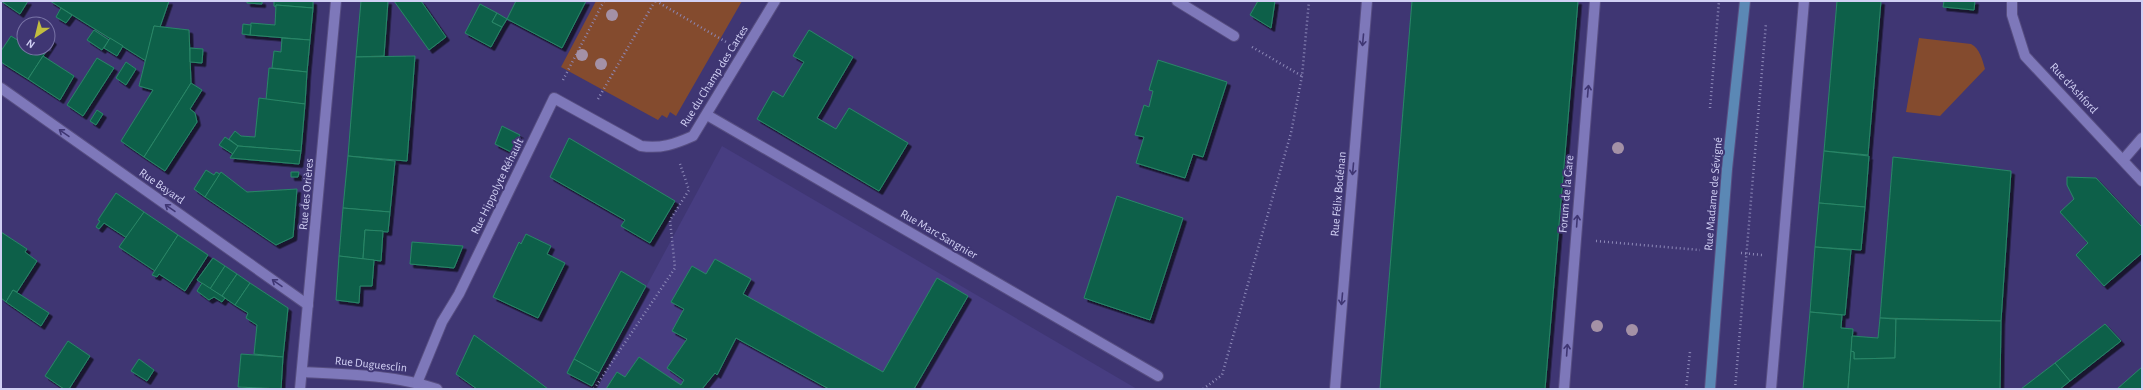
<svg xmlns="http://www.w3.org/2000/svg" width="2143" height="390" viewBox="0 0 2143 390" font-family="'Alegreya Sans',sans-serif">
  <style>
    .built { fill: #473d81 }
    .green { fill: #844b2e }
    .building { fill: #116048; stroke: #288768; filter: url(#shadow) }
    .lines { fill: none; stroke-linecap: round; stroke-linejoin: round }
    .minor-casing { stroke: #574e82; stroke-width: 12 }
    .major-casing { stroke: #574e82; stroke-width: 12 }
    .path { stroke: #8e8ab9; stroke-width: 2.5; stroke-dasharray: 1 3; stroke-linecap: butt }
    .minor { stroke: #7e78ba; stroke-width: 10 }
    .major { stroke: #5b88b5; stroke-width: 10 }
    .tree { fill: #a491a6 }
    .oneway { stroke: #3f3673 }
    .labels { text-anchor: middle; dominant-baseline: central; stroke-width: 4; stroke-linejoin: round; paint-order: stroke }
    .street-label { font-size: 12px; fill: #d1d0f4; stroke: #3f3673 }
  </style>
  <defs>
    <filter id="shadow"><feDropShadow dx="3.5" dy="3.5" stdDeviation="0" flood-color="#0009"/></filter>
  </defs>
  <rect width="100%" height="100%" fill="#3f3673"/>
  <path class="built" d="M722 146 1137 389H591Z"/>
  <g class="green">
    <path d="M596 1H742L676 116 670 112 667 118 662 115 658 120 561 67Z"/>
    <path d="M1919 38 1971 44C1980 49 1982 59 1985 69L1940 116 1906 112Z"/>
  </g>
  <g class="building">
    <path d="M1 1H28L20 14Z"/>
    <path d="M50 1H169L160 27 154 26 146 61Z"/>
    <path d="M247 1H262V4L247 3Z"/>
    <path d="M274 1H313V8L276 5V7L274 6Z"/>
    <path d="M361 1H388L384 56 356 57Z"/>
    <path d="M394 1H421L446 37 429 50Z"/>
    <path d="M516 1H586L562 48 507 19Z"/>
    <path d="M1258 1H1275L1271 28 1250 15Z"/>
    <path d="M1412 1H1578L1545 389H1380Z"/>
    <path d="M1837 1H1881L1868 155 1824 151Z"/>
    <path d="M1944 1H1975L1974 10 1943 7Z"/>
    <path d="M480 4 497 13 492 22 502 27 491 47 465 33Z"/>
    <path d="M276 5 313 8 310 40 250 35 251 23 275 25Z"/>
    <path d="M61 8 72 15 66 23 56 17Z"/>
    <path d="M497 13 507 19 502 27 492 22Z"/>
    <path d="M243 24 251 25 250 35 242 34Z"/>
    <path d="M154 26 189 30 191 83 144 157 121 141 153 90 139 86Z"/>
    <path d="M94 30 109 40 102 50 87 40Z"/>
    <path d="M809 30 853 57 817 118 836 129 849 108 908 143 879 191 757 119 773 91 783 97 804 62 793 56Z"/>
    <path d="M11 36 24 44V48H48V37L53 41 28 79 1 62V51Z"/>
    <path d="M110 38 123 46 117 56 104 48Z"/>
    <path d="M282 38 310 40 307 72 272 68 274 51 281 52Z"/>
    <path d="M190 48 203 49 202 63 190 62Z"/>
    <path d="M43 56 74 76 60 100 28 79Z"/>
    <path d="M415 56 407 161 348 156 356 57Z"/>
    <path d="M97 58 114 68 83 116 67 105Z"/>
    <path d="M1158 60 1227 82 1203 157 1193 154 1185 178 1136 163 1144 137 1135 135 1144 105 1149 107 1153 91 1149 90Z"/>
    <path d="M126 62 136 69 126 85 116 78Z"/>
    <path d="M269 68 307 72 305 104 266 100Z"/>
    <path d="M191 83 202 90 190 109 195 113 197 122 165 171 144 157Z"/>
    <path d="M259 98 305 104 301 151 238 146 229 139 235 131 241 136 255 137Z"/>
    <path d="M97 110 103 114 96 125 90 121Z"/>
    <path d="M502 126 520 135 511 152 495 144Z"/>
    <path d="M225 137 238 146 233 154 219 145Z"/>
    <path d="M569 138 675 201 650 243 621 226 625 220 550 177Z"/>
    <path d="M238 146 301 151 299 164 230 158Z"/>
    <path d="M1824 151 1869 156 1865 207 1819 203Z"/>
    <path d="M348 156 395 161 390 212 343 208Z"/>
    <path d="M1893 157 2011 171 2001 321 1880 318Z"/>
    <path d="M206 170 214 175 216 172 220 174 205 197 194 189Z"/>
    <path d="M221 172 247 192 297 189 293 237 276 245 205 197Z"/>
    <path d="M291 172H299L298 177H291Z"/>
    <path d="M2067 177 2096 178 2142 227V253L2104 286 2076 255 2088 243 2060 212 2074 199 2067 185Z"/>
    <path d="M116 193 144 212 127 238 104 223 99 229 96 227 100 221 98 220Z"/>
    <path d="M1117 196 1183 218 1150 320 1084 298Z"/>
    <path d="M1819 203 1865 207 1861 250 1815 247Z"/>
    <path d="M343 208 390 212 388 232 365 230 363 259 339 256Z"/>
    <path d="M144 212 178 235 155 271 119 247Z"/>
    <path d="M365 230 383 231 381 261 363 259Z"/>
    <path d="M1 232 27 249 25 252 37 261 17 292 13 290 6 302 1 298Z"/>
    <path d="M526 234 551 246 547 254 565 263 538 318 493 297 519 242 521 244Z"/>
    <path d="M178 235 208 255 185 291 159 274 157 277 152 275Z"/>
    <path d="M412 242 463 246 454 268 410 264Z"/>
    <path d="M1815 247 1851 250 1845 315 1810 312Z"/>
    <path d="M339 256 374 260 372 286H360L359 303 336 300Z"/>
    <path d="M213 258 225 266 210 289 197 280Z"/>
    <path d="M715 259 751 279 743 294 883 372 937 278 968 296 914 389H829L736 338 717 375 715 373 702 389H606L617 372 625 377 639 357 681 385 684 380 667 368 687 339 672 331 684 309 671 302 692 266 706 274Z"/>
    <path d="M225 266 237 274 222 296 210 289Z"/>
    <path d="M621 271 646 286 599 373 574 359Z"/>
    <path d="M237 274 250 283 235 305 222 296Z"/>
    <path d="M202 283 225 298 222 302 214 297 209 300 197 291Z"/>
    <path d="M250 283 288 308 283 357 254 354 257 325 246 318 248 313 235 305Z"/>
    <path d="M13 290 49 313 41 326 6 302Z"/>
    <path d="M1810 312 1842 315 1841 328 1853 329 1848 389H1803Z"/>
    <path d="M1880 318 1896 319 1895 358 1854 359V352L1851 351 1852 336 1878 338Z"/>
    <path d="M1896 319 2001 321 2000 389H1848L1851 351 1854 352V359L1895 358Z"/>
    <path d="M2105 324 2121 341 2070 381 2055 363Z"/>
    <path d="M474 335 535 379 548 389H477L456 374Z"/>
    <path d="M68 341 90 356 69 389H64L45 376Z"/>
    <path d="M241 354 283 357 281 389 238 387Z"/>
    <path d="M139 359 154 370 147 381 131 371Z"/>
    <path d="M574 359 599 373 592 386 567 373Z"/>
    <path d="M2055 363 2070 381 2060 389H2021Z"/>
    <path d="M2142 367V389H2117Z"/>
  </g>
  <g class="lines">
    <g class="minor-casing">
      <g id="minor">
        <path d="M1177 1 1234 36"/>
        <path d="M2012 1V15L2025 56 2142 181"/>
        <path d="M1 88 308 305"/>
        <path d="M707 115 1158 376"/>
        <path d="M2123 160 2142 138"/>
        <path d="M302 372C347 374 394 375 437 389"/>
        <path d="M417 383 442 322 459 294 554 98 641 146C661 149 675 144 693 136L775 1"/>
        <path d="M300 389 336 1"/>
        <path d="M1335 389 1367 1"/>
        <path d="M1564 389 1595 1"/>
        <path d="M1771 389 1804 1"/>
      </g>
    </g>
    <g class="major-casing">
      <path id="major" d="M1710 389 1727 169 1745 1"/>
    </g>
    <g class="path">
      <path d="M656 1 726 42"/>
      <path d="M1252 47 1302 76"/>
      <path d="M563 80 604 1"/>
      <path d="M598 99 655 1"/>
      <path d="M1710 108 1719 1"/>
      <path d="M1596 241 1700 250"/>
      <path d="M1741 253 1762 255"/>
      <path d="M594 389 675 268 670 220 689 190 680 164"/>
      <path d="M1203 389 1222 375 1291 133 1302 76 1309 1"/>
      <path d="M1686 389 1690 352"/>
      <path d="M1735 389 1766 23"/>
    </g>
    <use href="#minor" class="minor"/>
    <use href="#major" class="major"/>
  </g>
  <g class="tree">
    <circle cx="612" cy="15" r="6"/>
    <circle cx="582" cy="55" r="6"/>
    <circle cx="601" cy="64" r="6"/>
    <circle cx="1618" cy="148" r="6"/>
    <circle cx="1597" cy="326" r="6"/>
    <circle cx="1632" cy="330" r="6"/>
  </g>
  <defs><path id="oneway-shaft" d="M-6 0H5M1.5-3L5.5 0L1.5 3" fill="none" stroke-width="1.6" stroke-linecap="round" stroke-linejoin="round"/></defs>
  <g class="oneway">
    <use href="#oneway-shaft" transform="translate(1363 40) rotate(95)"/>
    <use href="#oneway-shaft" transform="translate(1588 91) rotate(-85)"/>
    <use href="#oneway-shaft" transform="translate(64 133) rotate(-145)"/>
    <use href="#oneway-shaft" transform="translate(1353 169) rotate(95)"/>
    <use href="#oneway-shaft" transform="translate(170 208) rotate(-145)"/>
    <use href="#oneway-shaft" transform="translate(1577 221) rotate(-86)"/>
    <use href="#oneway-shaft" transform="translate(277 283) rotate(-145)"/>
    <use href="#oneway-shaft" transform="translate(1342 299) rotate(95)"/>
    <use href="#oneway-shaft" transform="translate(1567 350) rotate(-86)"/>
  </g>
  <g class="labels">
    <g class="street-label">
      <text transform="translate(714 76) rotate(-58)">Rue du Champ des Cartes</text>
      <text transform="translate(2074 88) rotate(47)">Rue d'Ashford</text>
      <text transform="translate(162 186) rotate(35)">Rue Bayard</text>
      <text transform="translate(497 186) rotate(-64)">Rue Hippolyte Réhault</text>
      <text transform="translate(306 194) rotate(-85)">Rue des Orières</text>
      <text transform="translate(1338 194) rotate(-85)">Rue Félix Bodénan</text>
      <text transform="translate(1566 194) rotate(-85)">Forum de la Gare</text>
      <text transform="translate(1713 194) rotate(-85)">Rue Madame de Sévigné</text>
      <text transform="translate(939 234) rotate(30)">Rue Marc Sangnier</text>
      <text transform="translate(371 364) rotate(6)">Rue Duguesclin</text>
    </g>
  </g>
  <rect width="2143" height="390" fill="none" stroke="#d1d0f4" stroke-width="4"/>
  <g transform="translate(36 36) rotate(215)"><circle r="19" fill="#3f3673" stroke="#7974a7"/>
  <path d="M0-3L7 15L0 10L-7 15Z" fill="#c2bd3f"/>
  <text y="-6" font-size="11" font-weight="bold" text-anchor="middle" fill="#d1d0f4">N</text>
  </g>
</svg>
